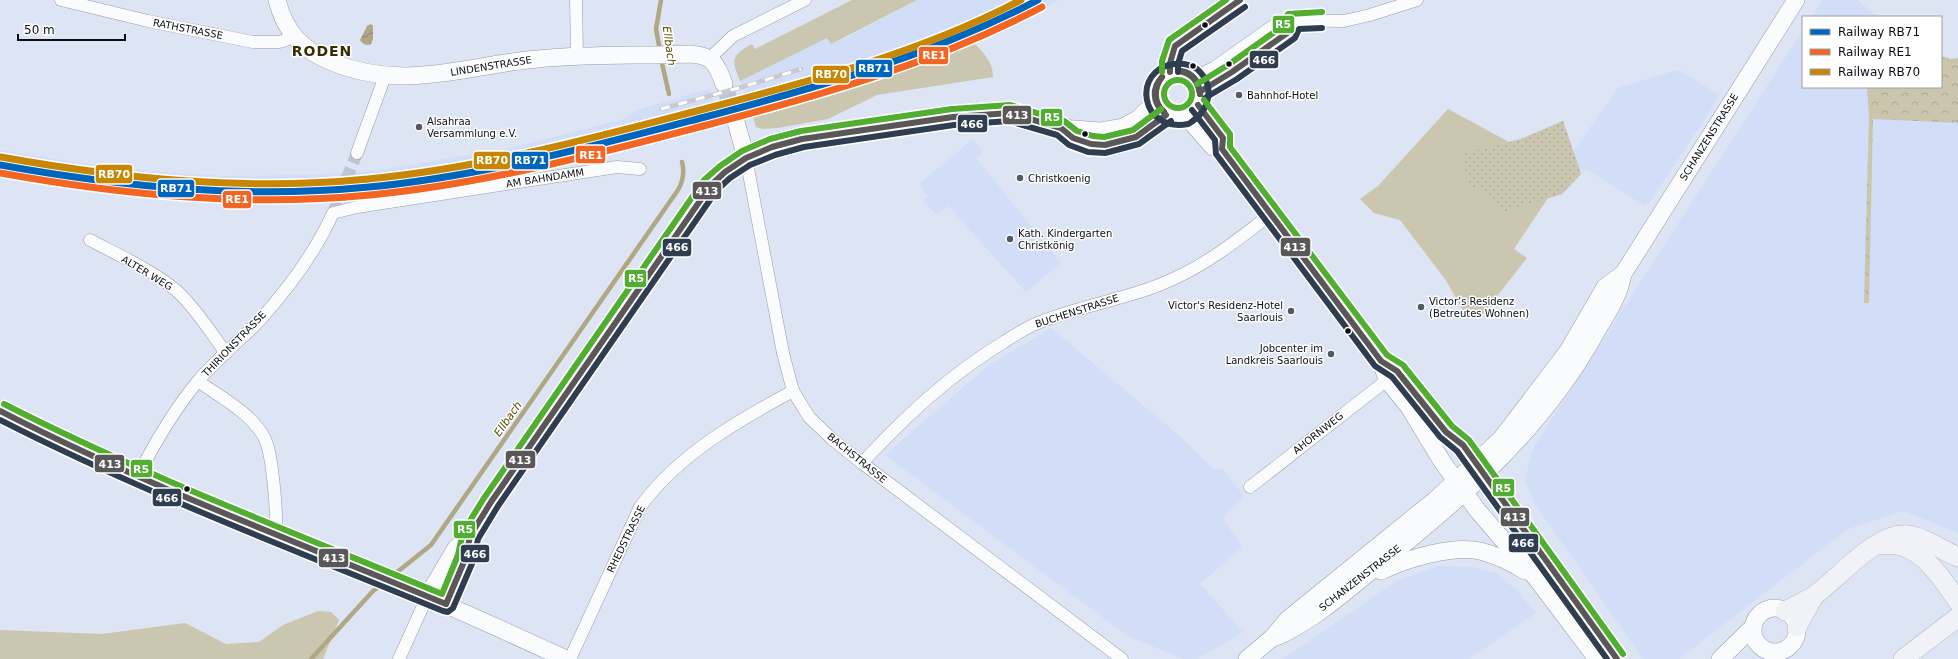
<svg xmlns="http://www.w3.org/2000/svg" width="1958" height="659" viewBox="0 0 1958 659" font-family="'DejaVu Sans',sans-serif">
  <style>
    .built { fill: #d2def7 }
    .grass { fill: #cbc6af }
    .forest { fill: url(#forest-crowns) }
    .park { fill: url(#park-dots) }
    .water { fill: url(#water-waves) }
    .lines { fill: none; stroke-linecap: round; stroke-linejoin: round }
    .stream { stroke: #b0a784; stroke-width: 4.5 }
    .street-tunnel { stroke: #bdc4d2; stroke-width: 12; stroke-dasharray: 12 6; stroke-linecap: butt }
    .secondary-tunnel { stroke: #bdc4d2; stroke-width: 17; stroke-dasharray: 17 8; stroke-linecap: butt }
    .street-casing { stroke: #989da8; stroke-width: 13 }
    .secondary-casing { stroke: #989da8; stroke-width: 18 }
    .primary-casing { stroke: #b0b6c3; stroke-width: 20 }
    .street { stroke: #fafbfd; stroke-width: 12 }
    .secondary { stroke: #fafbfd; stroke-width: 17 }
    .primary { stroke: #f1f2f7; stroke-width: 19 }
    .rail-casing { stroke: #c9cacf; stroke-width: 4.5 }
    .rail { stroke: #fff; stroke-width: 3; stroke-dasharray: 9; stroke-linecap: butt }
    .bus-1-casing { stroke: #fff; stroke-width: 9 }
    .bus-2-casing { stroke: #fff; stroke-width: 9 }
    .bus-3-casing { stroke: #fff; stroke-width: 9 }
    .bus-1 { stroke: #5a5758; stroke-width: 6 }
    .bus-2 { stroke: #2e3e50; stroke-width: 6 }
    .bus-3 { stroke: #51ae31; stroke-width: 6 }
    .rail-1-casing { stroke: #fff; stroke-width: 10 }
    .rail-2-casing { stroke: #fff; stroke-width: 10 }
    .rail-3-casing { stroke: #fff; stroke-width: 10 }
    .rail-1 { stroke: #0065bd; stroke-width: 7 }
    .rail-2 { stroke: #f26522; stroke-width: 7 }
    .rail-3 { stroke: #c78704; stroke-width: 7 }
    .bus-dot { fill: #090d16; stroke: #fff; stroke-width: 1.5 }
    .poi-dot { fill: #535863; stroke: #fff; stroke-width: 1.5 }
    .labels { text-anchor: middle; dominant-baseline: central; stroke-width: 3; stroke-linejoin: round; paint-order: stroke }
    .street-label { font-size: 10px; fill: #090d16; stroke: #fff }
    .poi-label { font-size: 10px; fill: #090d16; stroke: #fff; text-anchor: start }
    .water-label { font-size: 11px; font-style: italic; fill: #5d4b00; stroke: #fff }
    .district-label { font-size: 14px; font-weight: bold; letter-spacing: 1px; fill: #382d02; stroke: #fff }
    .line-badge { stroke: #fff; stroke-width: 1.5 }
    .badge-label { font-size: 11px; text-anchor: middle; font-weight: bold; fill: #fff }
  </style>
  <defs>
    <pattern id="forest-crowns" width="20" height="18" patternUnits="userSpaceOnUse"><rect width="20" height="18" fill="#cac5ac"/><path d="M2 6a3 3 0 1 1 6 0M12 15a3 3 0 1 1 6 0" fill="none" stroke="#aca893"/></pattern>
    <pattern id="park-dots" width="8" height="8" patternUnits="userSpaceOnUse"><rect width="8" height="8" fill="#cbc6af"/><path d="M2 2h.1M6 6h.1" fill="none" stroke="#ada996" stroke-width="1.8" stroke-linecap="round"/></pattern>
    <pattern id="water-waves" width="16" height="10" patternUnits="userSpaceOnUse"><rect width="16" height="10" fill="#b0a784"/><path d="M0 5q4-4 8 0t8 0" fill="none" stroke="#8d866b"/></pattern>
  </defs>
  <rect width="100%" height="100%" fill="#dde4f3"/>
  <g class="built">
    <path d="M917 0H1059L974 43 907 69 852 87 789 100 752 114 740 81 827 38 831 44 853 34Z"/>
    <path d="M1823 0H1857L1878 17H1812Z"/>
    <path d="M1803 30V87H1867L1869 118V303L1873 119 1958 123V533L1903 511 1848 529 1679 659H1643L1535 504 1525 480 1532 450Z"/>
    <path d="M1677 70 1683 72 1718 95 1712 108 1651 200 1645 206 1586 169 1581 174 1573 152 1618 88Z"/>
    <path d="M709 89 720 122 619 150 554 165 478 179 415 187 291 197 230 196 148 192 88 184 0 168V150L86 164 150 171 222 176 310 175 374 171 511 148 621 120 640 109Z"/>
    <path d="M973 139 983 152 976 158 1061 263 1026 292 948 206 936 215 923 200 928 196 919 184Z"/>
    <path d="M1051 328 1176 433 1215 470 1222 468 1244 496 1223 518 1242 547 1200 584 1243 632 1197 659H1184L1129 637 885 455 989 365Z"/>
    <path d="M1439 566 1470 567 1497 573 1518 592 1536 613 1469 659H1283L1398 580Z"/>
  </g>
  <g class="grass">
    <path d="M852 0H917L831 44 827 38 740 81C731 59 731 56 752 44L755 49Z"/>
    <path d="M974 43C984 53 993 62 993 77L877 95 828 119 777 128 762 129 756 127 752 114 789 100 852 87 878 79Z"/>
    <path d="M1448 109 1509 142 1521 139 1563 121 1581 174 1562 194 1548 198 1514 249 1527 258 1483 314 1463 310 1445 279 1400 220 1374 213 1360 199 1378 186Z"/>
    <path d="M318 611 331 612 339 620 323 659H0V630L102 634 185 623 226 644 259 642 283 625Z"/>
  </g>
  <path class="forest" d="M1941 56 1950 59 1958 58V123L1873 119 1869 303H1864L1869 118 1867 87H1941Z"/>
  <path class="park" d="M1563 121 1581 174 1562 194 1501 213 1489 193 1467 185 1464 153 1521 139Z"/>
  <path class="water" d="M371 24 373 26V39L371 44C365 46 363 44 360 40L367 26Z"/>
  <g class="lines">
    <g class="stream">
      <path d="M660 51 656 29 661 0"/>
      <path d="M661 59 669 94"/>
      <path d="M391 577 431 545 678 190C683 181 685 173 682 162"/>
      <path d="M311 659 373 591 384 583"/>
    </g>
    <path class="street-tunnel" d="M333 213 357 153"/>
    <path class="secondary-tunnel" d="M724 84 735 118"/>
    <g class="street-casing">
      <g id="street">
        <path d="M61 0 148 21 253 42H279L286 40 292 35"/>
        <path d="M576 0 577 55"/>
        <path d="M710 58 733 36 805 0"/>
        <path d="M1194 78 1215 67 1280 21 1287 20 1344 21 1370 15 1417 0"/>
        <path d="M1201 91 1232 72 1290 31 1292 21"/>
        <path d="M357 153 385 76"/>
        <path d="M746 158 783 353 793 391 809 417 832 439 862 463 1122 659"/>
        <path d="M90 240C118 255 154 271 178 292 197 310 211 333 226 353"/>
        <path d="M198 381C220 397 250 412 264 437 273 453 277 515 276 535"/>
        <path d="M862 463C906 416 948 376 1004 342 1013 336 1023 330 1033 325 1078 305 1128 300 1173 279 1209 263 1240 238 1271 214"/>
        <path d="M138 476C155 442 174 410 198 381 216 359 240 341 259 321 288 289 315 253 333 213L357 207 617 167 640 169"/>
        <path d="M1250 487 1387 380"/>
        <path d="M399 659 427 597"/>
        <path d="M570 659 640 507C678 455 737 421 793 391"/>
      </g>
    </g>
    <g class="secondary-casing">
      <g id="secondary">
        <path d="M277 0C285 32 302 50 332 62 405 92 465 65 538 59 588 54 638 56 689 54 713 55 716 63 724 84"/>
        <circle cx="1178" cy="94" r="23"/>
        <path d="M1198 105 1223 138 1222 149"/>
        <path d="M1186 116 1213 147 1222 149 1381 361 1387 380 1409 407 1443 463 1478 511 1536 578 1597 659"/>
        <path d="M735 118 746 158"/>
        <path d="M1067 133C1084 148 1116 148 1136 137 1146 131 1156 122 1166 115"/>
        <path d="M1381 361 1397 371 1446 432 1463 445 1617 659"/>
        <path d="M0 411C121 474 250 523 376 575 440 601 503 630 566 659"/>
        <path d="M1381 571C1406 559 1452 545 1480 551 1496 555 1511 562 1525 571"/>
        <path d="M427 597 456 548 470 536 491 502 711 185 725 172 746 158 772 147 802 139 953 117 1010 113 1061 128 1100 131 1123 127 1138 119 1155 102"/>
        <path d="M446 604 466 557 470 536"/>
        <circle cx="1775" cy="630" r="22"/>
        <path d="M1276 637C1313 621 1345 592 1377 566 1462 498 1541 431 1595 334 1606 315 1619 297 1623 274"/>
        <path d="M1247 659 1272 638 1288 619 1435 500 1501 439 1568 351 1605 287 1623 274 1796 0"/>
        <path d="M1720 659 1753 627"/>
      </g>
    </g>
    <g class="primary-casing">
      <g id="primary">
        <path d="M1883 545C1919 540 1941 577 1958 602"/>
        <path d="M1785 611C1795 606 1806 601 1815 595 1839 578 1877 531 1908 535 1927 538 1941 550 1958 557"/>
        <path d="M1797 627 1814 596"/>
        <path d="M1903 659 1958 617"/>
      </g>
    </g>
    <use href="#street" class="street"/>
    <use href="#secondary" class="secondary"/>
    <use href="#primary" class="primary"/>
    <g class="rail-casing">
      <path id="rail" d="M661 109 742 87 801 69"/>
    </g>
    <use href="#rail" class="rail"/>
    <g class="bus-1-casing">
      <g id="bus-1">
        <path d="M1180 71C1193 74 1198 82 1200 94"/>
        <path d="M1180 71C1193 72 1199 82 1200 94"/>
        <path d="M1170 72V63L1175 46 1240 0"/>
        <path d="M1162 77C1154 88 1153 102 1164 112"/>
        <path d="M1162 77C1152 87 1152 103 1164 112"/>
        <path d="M1201 91 1232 72 1290 31 1292 21"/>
        <path d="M1198 105 1223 138 1222 149 1381 361 1397 371 1446 432 1463 445 1617 659"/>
        <path d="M0 411C144 485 297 542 446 604"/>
        <path d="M446 604 466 557 470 536 491 502 711 185 725 172 746 158 772 147 802 139 953 117 1010 113 1061 128 1073 138 1091 144 1105 145 1136 137 1166 115"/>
      </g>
    </g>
    <g class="bus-2-casing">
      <g id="bus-2">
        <path d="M1178 72V64L1182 51 1245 7"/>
        <path d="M1205 98 1237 79 1295 38 1299 29 1322 28"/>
        <path d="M1192 110 1215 140 1216 154 1375 366 1392 377 1440 437 1457 451 1607 659"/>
        <path d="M1188 124C1140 133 1131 70 1174 64 1182 63 1190 64 1197 69 1216 86 1210 110 1190 123"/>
        <path d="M0 420C143 493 295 550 443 611L448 612 453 608 474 559 478 539 498 506 717 190 730 178 750 165 775 155 804 147 954 125 1009 121 1057 135 1069 145 1088 152 1105 153 1139 144 1171 121"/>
      </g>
    </g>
    <g class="bus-3-casing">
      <g id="bus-3">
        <path d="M1162 72V61L1169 40 1226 0"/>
        <circle cx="1178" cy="94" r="14"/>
        <path d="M1197 84 1228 65 1283 26 1285 18 1288 14 1322 12"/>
        <path d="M1204 100 1230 134V147L1387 355 1403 365 1452 426 1469 440 1623 654"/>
        <path d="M4 404C145 476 295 533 442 594L458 555 463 532 484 498 704 180 720 166 742 151 770 139 801 131 952 109 1010 105 1064 121 1077 131 1093 136 1104 137 1133 130 1161 109"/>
      </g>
    </g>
    <use href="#bus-1" class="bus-1"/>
    <use href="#bus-2" class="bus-2"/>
    <use href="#bus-3" class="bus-3"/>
    <g class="rail-1-casing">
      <path id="rail-1" d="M0 165C122 187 245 199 369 187 483 176 594 146 705 117 822 86 930 56 1038 0"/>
    </g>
    <g class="rail-2-casing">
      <path id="rail-2" d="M0 173C122 195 246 207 370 195 485 184 596 154 707 125 825 94 932 64 1042 7"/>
    </g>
    <g class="rail-3-casing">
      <path id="rail-3" d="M1 157C123 179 245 191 368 179 484 168 596 137 708 108 815 80 922 52 1021 0"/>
    </g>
    <use href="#rail-1" class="rail-1"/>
    <use href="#rail-2" class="rail-2"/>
    <use href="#rail-3" class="rail-3"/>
  </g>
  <g class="bus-dot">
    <circle cx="1205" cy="25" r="3.5"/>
    <circle cx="1229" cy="64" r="3.5"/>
    <circle cx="1193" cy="66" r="3.5"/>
    <circle cx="1085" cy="134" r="3.5"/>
    <circle cx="1348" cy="331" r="3.5"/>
    <circle cx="187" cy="489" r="3.5"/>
  </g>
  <g class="poi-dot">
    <circle cx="1239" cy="95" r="4"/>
    <circle cx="419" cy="127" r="4"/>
    <circle cx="1020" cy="178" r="4"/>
    <circle cx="1010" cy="239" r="4"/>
    <circle cx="1421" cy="307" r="4"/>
    <circle cx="1291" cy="311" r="4"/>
    <circle cx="1331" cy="354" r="4"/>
  </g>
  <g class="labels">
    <g class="street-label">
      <text transform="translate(188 29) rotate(11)">RATHSTRASSE</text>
      <text transform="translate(491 66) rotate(-9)">LINDENSTRASSE</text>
      <text transform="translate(1709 137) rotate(-58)">SCHANZENSTRASSE</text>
      <text transform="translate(545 178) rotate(-9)">AM BAHNDAMM</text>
      <text transform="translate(147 273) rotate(31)">ALTER WEG</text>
      <text transform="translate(1077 311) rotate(-18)">BUCHENSTRASSE</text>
      <text transform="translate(234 344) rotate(-46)">THIRIONSTRASSE</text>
      <text transform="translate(1318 433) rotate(-38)">AHORNWEG</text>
      <text transform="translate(857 458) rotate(39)">BACHSTRASSE</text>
      <text transform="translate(626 539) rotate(-64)">RHEDSTRASSE</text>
      <text transform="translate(1360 578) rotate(-38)">SCHANZENSTRASSE</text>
    </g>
    <g class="poi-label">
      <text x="1247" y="95">Bahnhof-Hotel</text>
      <text x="427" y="121">Alsahraa<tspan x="427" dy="12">Versammlung e.V.</tspan></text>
      <text x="1028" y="178">Christkoenig</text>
      <text x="1018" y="233">Kath. Kindergarten<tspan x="1018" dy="12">Christkönig</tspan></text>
      <text x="1429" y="301">Victor’s Residenz<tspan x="1429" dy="12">(Betreutes Wohnen)</tspan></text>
      <text x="1283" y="305" text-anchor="end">Victor's Residenz-Hotel<tspan x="1283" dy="12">Saarlouis</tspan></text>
      <text x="1323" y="348" text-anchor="end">Jobcenter im<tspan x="1323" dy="12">Landkreis Saarlouis</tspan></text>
    </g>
    <g class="water-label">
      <text transform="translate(669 46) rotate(82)">Ellbach</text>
      <text transform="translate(508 419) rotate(-55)">Ellbach</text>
    </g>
    <g class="district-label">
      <text x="322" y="51">RODEN</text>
    </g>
  </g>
  <g class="line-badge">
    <rect x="1272" y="15" width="23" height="19" rx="4" fill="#51ae31"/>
    <rect x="918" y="46" width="31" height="19" rx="4" fill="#f26522"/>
    <rect x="1249" y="50" width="30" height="19" rx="4" fill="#2e3e50"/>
    <rect x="855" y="59" width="38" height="19" rx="4" fill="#0065bd"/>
    <rect x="812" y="65" width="38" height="19" rx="4" fill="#c78704"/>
    <rect x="1002" y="105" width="30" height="20" rx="4" fill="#5a5758"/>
    <rect x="1040" y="108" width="23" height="19" rx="4" fill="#51ae31"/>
    <rect x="957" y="114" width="31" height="19" rx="4" fill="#2e3e50"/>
    <rect x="575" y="145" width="31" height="19" rx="4" fill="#f26522"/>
    <rect x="473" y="151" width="38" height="19" rx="4" fill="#c78704"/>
    <rect x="511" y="151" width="38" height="19" rx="4" fill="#0065bd"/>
    <rect x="95" y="164" width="38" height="20" rx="4" fill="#c78704"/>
    <rect x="157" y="179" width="38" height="19" rx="4" fill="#0065bd"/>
    <rect x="692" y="181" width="30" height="19" rx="4" fill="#5a5758"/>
    <rect x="222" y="190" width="30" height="19" rx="4" fill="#f26522"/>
    <rect x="1280" y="237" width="31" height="20" rx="4" fill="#5a5758"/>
    <rect x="662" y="238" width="30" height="19" rx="4" fill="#2e3e50"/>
    <rect x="624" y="269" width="23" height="19" rx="4" fill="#51ae31"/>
    <rect x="505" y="450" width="31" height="19" rx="4" fill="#5a5758"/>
    <rect x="94" y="454" width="31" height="19" rx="4" fill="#5a5758"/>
    <rect x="130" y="459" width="23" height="19" rx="4" fill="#51ae31"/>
    <rect x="1492" y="478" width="23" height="19" rx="4" fill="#51ae31"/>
    <rect x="152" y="488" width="30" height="19" rx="4" fill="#2e3e50"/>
    <rect x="1500" y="507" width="30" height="20" rx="4" fill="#5a5758"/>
    <rect x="453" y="520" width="23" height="19" rx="4" fill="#51ae31"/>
    <rect x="1508" y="533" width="31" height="20" rx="4" fill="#2e3e50"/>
    <rect x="460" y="544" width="30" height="19" rx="4" fill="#2e3e50"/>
    <rect x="318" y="548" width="31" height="20" rx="4" fill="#5a5758"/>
  </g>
  <g class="badge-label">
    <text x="1283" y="28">R5</text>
    <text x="934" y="59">RE1</text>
    <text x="1264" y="64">466</text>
    <text x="874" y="72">RB71</text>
    <text x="831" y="78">RB70</text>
    <text x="1017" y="119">413</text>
    <text x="1052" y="121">R5</text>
    <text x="972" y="128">466</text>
    <text x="591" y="159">RE1</text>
    <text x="492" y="164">RB70</text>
    <text x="530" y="164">RB71</text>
    <text x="114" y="178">RB70</text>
    <text x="176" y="192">RB71</text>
    <text x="707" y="195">413</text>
    <text x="237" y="203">RE1</text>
    <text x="1295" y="251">413</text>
    <text x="677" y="251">466</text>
    <text x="636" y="282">R5</text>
    <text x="520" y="464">413</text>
    <text x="110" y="468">413</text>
    <text x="141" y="473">R5</text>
    <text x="1503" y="492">R5</text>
    <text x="167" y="502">466</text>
    <text x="1515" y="521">413</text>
    <text x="465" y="533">R5</text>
    <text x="1523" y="547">466</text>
    <text x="475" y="558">466</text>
    <text x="334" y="562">413</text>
  </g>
  <rect x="1802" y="16" width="140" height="72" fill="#ffffff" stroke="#9d9ea2"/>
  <rect x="1810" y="29" width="20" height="6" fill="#0065bd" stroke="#9d9ea2"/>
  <text x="1838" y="36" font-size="12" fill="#090d16">Railway RB71</text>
  <rect x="1810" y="49" width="20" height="6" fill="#f26522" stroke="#9d9ea2"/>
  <text x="1838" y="56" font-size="12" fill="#090d16">Railway RE1</text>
  <rect x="1810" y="69" width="20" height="6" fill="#c78704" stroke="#9d9ea2"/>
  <text x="1838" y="76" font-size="12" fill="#090d16">Railway RB70</text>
  <path d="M18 34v6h107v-6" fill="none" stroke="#090d16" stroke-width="2"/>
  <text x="24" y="34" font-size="12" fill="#090d16" stroke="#ffffff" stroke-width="3" paint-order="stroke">50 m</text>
</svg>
